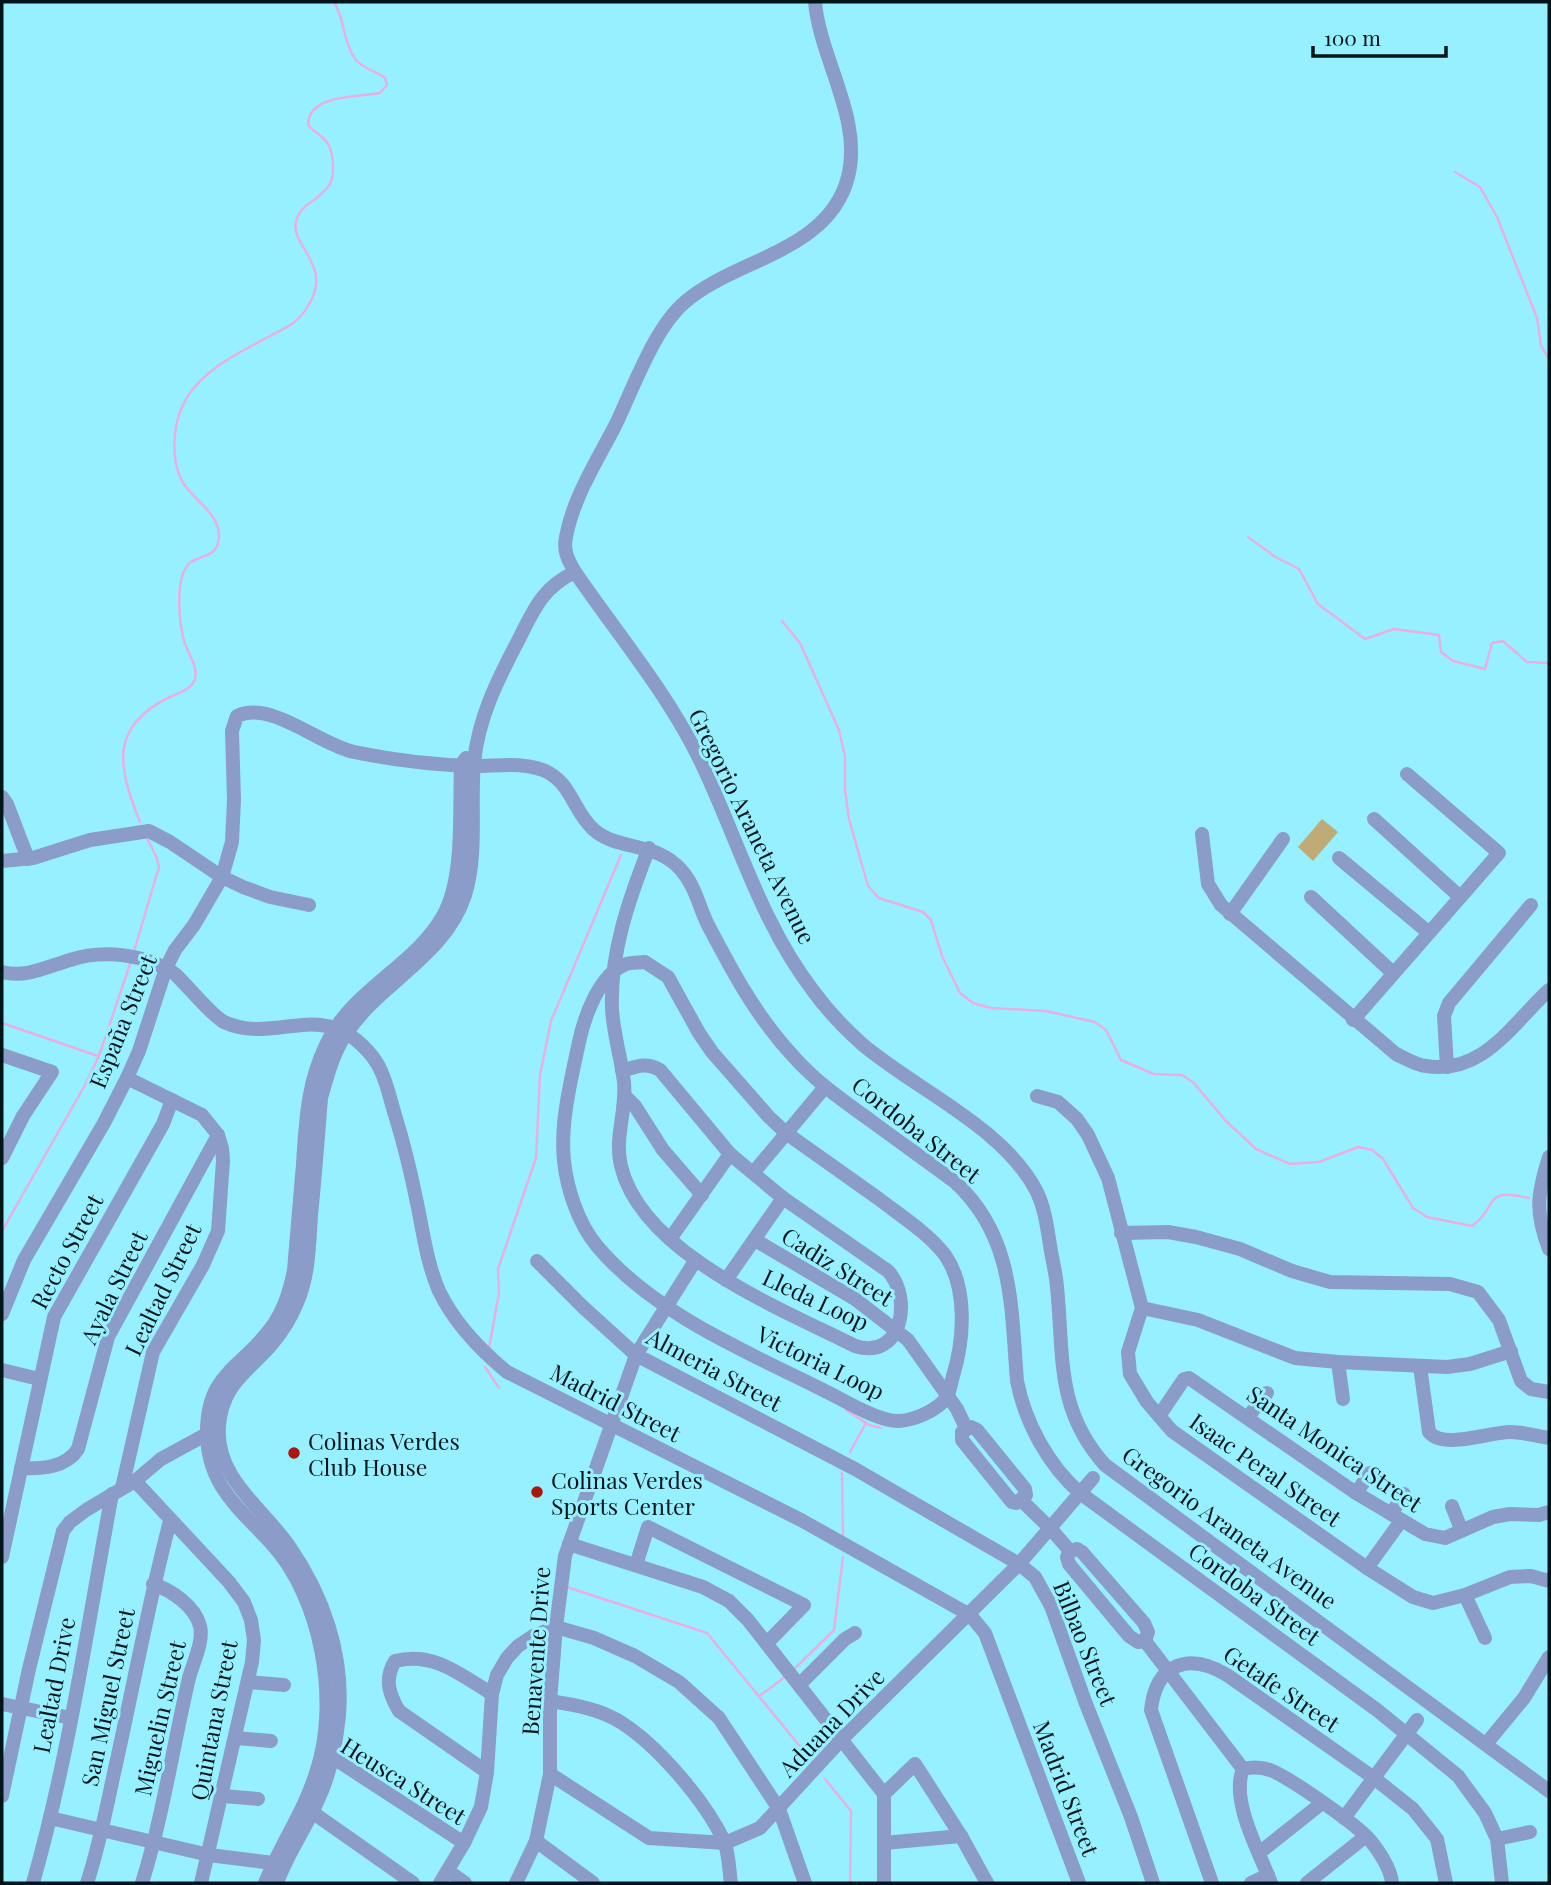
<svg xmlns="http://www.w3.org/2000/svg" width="1551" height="1885" viewBox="0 0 1551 1885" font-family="'Playfair Display',serif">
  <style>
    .green { fill: #bfab75 }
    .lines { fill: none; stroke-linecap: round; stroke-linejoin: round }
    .stream { stroke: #e8afe2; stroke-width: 2.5 }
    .minor { stroke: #8c9cc9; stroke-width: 14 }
    .poi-dot { fill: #a9170d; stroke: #97f0ff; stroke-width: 2.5 }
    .labels { text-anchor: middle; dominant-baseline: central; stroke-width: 6; stroke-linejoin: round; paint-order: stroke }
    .street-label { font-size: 23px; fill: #00151a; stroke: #97f0ff }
    .poi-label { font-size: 23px; fill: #00151a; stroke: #97f0ff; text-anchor: start }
  </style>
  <rect width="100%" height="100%" fill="#97f0ff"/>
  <path class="green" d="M1322 819 1338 832 1313 861 1298 847Z"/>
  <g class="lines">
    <g class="stream">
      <path d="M1455 172 1480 187 1497 217 1537 318 1541 346 1549 359"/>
      <path d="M1248 537 1274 556 1299 569 1318 604 1365 639 1394 629 1439 635 1441 652 1453 661 1485 669 1492 643 1503 641 1527 662 1549 663"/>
      <path d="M782 621 800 643 839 730 845 756V790L849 819 868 886 879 898 923 912 931 920 942 956 960 993 973 1003 991 1008 1046 1011 1095 1022 1106 1030 1121 1060 1154 1074 1182 1075 1194 1083 1225 1120 1256 1149 1290 1164 1319 1162 1358 1147 1372 1150 1383 1159 1413 1208 1427 1217 1472 1226C1500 1206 1481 1187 1529 1198"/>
      <path d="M140 822C119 769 107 727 170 697 179 693 192 689 195 679 198 666 189 655 185 644 179 625 175 582 187 566 195 553 218 562 219 536 219 511 190 499 181 479 171 458 173 428 182 407 197 372 240 352 272 335 287 327 299 322 308 306 335 264 286 244 297 218 302 206 310 204 319 196 322 193 328 188 330 184 335 174 334 147 324 139 319 134 313 131 308 125 308 94 359 97 380 93L387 85 385 78C376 71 364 69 356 60 343 43 345 20 334 2"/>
      <path d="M134 951 159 867 156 856 146 836"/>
      <path d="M2 1023 98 1056"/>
      <path d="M2 1231 85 1085 99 1056 130 964"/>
      <path d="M489 1348 499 1293 498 1269 536 1158 540 1075 551 1021 621 855"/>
      <path d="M485 1367 499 1388"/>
      <path d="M846 1410 869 1425 881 1428"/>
      <path d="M850 1452 866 1423"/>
      <path d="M842 1473 843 1536"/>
      <path d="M567 1587 707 1633 812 1761"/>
      <path d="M794 1669 834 1630 843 1557"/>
      <path d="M761 1695 786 1676"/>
      <path d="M825 1779 851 1811 850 1883"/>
    </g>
    <g class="minor">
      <path d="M815 2C820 59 863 119 848 177 829 252 734 259 685 302 654 328 633 389 615 426 597 461 573 498 566 537 563 551 568 560 575 572 616 632 665 690 698 756 737 835 759 921 814 992 828 1011 844 1028 862 1044 916 1090 1004 1127 1037 1192 1045 1209 1047 1227 1050 1245 1052 1259 1056 1273 1057 1287 1064 1355 1055 1409 1105 1465L1549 1791"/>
      <path d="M2 797 7 804 28 859"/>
      <path d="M1374 819 1459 896"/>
      <path d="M1202 834 1208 884 1221 905 1396 1054C1405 1058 1416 1065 1426 1066 1483 1075 1512 1024 1549 990"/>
      <path d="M1339 858 1428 932"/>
      <path d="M2 861 33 858 90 840 149 831 170 842 222 877 243 887 270 897 309 905"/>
      <path d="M1311 897 1393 973"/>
      <path d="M1230 914 1283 839"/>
      <path d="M645 962 668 977 699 1033 712 1052 768 1116 786 1133C817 1155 848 1177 879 1199 901 1216 928 1233 945 1255 968 1288 964 1340 953 1376 951 1383 950 1391 947 1397 938 1410 915 1420 899 1421 880 1422 847 1402 829 1393 750 1353 655 1315 597 1246 578 1223 567 1189 564 1161 560 1122 571 1080 579 1042 584 1018 599 975 624 965 630 962 639 963 645 962Z"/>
      <path d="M2 972C27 978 46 967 70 960 103 949 146 954 175 974 187 985 212 1016 224 1022 277 1046 323 995 372 1056 385 1072 389 1096 395 1115 404 1144 411 1173 417 1203 423 1232 427 1263 439 1291 455 1324 479 1349 507 1372L801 1520 970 1615 985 1633 1079 1883"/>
      <path d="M1353 1020 1499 853 1407 774"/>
      <path d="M2 1055 52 1072 23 1116 2 1158"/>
      <path d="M1447 1067 1444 1016 1449 1003 1531 905"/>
      <path d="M622 1071C637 1066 646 1062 660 1070L730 1154 783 1198 888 1271C913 1298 902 1361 855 1346 782 1309 642 1254 621 1166 614 1138 627 1110 624 1082 621 1057 613 1033 612 1008 610 953 629 899 649 848"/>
      <path d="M1037 1096 1058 1102 1077 1119 1088 1135 1108 1178 1142 1308 1128 1352 1130 1374 1147 1402 1172 1431 1367 1568 1413 1597 1433 1603 1465 1595 1510 1577 1531 1576 1549 1581"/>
      <path d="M626 1097 635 1106 663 1150 702 1195"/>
      <path d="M1549 1157C1537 1195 1535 1212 1549 1249"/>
      <path d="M754 1172 825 1087"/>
      <path d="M1121 1233 1168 1232 1196 1237 1240 1249 1292 1271 1330 1282 1450 1284 1478 1292 1499 1320 1521 1381 1531 1389 1549 1392"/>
      <path d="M670 1239 730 1154"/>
      <path d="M755 1240 855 1299 908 1340 957 1409 966 1428"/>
      <path d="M537 1261 583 1307 636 1355 855 1469 1019 1564 1035 1577 1051 1606 1086 1704 1131 1817 1153 1883"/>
      <path d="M726 1280 783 1198"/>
      <path d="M1142 1308 1198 1320 1295 1358 1338 1362 1447 1367 1470 1364 1511 1351"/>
      <path d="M2 1314 24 1260 104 1123 127 1078 139 1051 166 968 175 950 194 925 222 877 232 842 234 800 232 731 237 716C271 700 318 744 354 752 393 760 436 765 475 766 498 766 521 762 543 770 571 781 573 811 593 829 618 852 656 840 682 871 695 886 699 906 707 923 732 971 756 1016 793 1056 815 1081 842 1100 870 1120 898 1141 927 1161 955 1182 1014 1236 1011 1307 1017 1381 1025 1422 1048 1465 1080 1493L1377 1710 1458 1776 1485 1813 1497 1839 1502 1883"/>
      <path d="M1338 1362 1343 1399"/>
      <path d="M1420 1366 1429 1432C1443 1450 1490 1432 1510 1432 1523 1432 1537 1436 1549 1438"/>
      <path d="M2 1370 39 1379"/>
      <path d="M1159 1416 1184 1379 1189 1378 1356 1493 1425 1534 1445 1538 1493 1517 1510 1514 1539 1515 1549 1512"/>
      <path d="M1248 1417 1267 1393"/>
      <path d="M971 1427 977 1430 1025 1489 1026 1495 1016 1503 1012 1502 962 1440V1432Z"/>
      <path d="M21 1468C41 1469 66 1468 78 1449L108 1337 218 1135"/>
      <path d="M135 1481 229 1582 244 1602 251 1620 254 1640 252 1662 201 1883"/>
      <path d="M122 1488 153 1352 203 1265 218 1231 223 1161 222 1148 218 1135 202 1115 127 1078"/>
      <path d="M1356 1493 1370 1473"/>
      <path d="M1021 1500 1050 1528 1070 1551"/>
      <path d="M1452 1506 1461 1529"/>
      <path d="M1391 1514 1404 1494"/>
      <path d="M569 1544 703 1587 729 1601 748 1620 884 1794V1883"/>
      <path d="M1070 1551 1077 1549 1082 1552 1144 1623 1148 1632 1145 1641 1243 1769"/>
      <path d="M1070 1551 1067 1557 1069 1564 1129 1636 1138 1642 1145 1641"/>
      <path d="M2 1557 54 1317 163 1124 172 1100"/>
      <path d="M636 1565 648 1527 804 1605 767 1643"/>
      <path d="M1367 1568 1401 1521"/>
      <path d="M1465 1595 1485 1638"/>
      <path d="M248 1682 284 1685"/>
      <path d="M800 1684 845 1639 855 1633"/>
      <path d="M550 1701C575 1705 601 1709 622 1723 659 1747 705 1801 724 1841 729 1853 729 1870 731 1883"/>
      <path d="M2 1704 71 1718"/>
      <path d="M236 1738 271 1741"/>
      <path d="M1486 1744 1524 1698 1549 1657"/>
      <path d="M326 1756 332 1757 464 1843"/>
      <path d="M1243 1769C1252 1767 1261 1767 1270 1770 1289 1777 1351 1821 1366 1836 1376 1846 1391 1868 1392 1883"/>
      <path d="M1243 1769C1230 1801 1260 1853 1271 1883"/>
      <path d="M487 1772 399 1711C389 1694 384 1679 395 1661 433 1651 461 1675 492 1694"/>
      <path d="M550 1774 649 1838 725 1843 760 1828 842 1739 1019 1564 1093 1478"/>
      <path d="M884 1794 915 1764 961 1836 987 1883"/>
      <path d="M2 1796 29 1669 63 1531 70 1522 86 1510 135 1481 161 1459 207 1434"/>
      <path d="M223 1796 258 1799"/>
      <path d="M312 1812 413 1883"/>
      <path d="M50 1818 209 1855 273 1863"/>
      <path d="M1344 1818 1417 1720"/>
      <path d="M1497 1839 1530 1832"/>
      <path d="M536 1841 593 1883"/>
      <path d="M884 1843 961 1836"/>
      <path d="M1259 1853 1322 1803"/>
      <path d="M448 1871 465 1883"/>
      <path d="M33 1883C69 1756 88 1623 112 1494"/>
      <path d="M87 1883C99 1847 106 1810 114 1773 133 1689 148 1604 170 1521"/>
      <path d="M142 1883C163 1816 173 1746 189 1678 193 1663 204 1641 200 1626 195 1606 171 1590 153 1584"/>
      <path d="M265 1883C280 1845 304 1812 316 1773 340 1703 322 1598 271 1543 238 1507 207 1485 207 1432 207 1373 241 1369 271 1328 284 1311 290 1291 294 1270 297 1235 300 1199 303 1164 306 1121 307 1084 326 1045 352 989 414 967 443 916 465 877 459 810 461 765L466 758"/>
      <path d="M277 1883C287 1854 305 1830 317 1802 330 1776 336 1745 339 1715 344 1654 323 1595 289 1546 262 1507 215 1478 219 1426 222 1384 248 1372 272 1344 282 1332 291 1318 297 1303 309 1276 309 1244 311 1215 315 1176 318 1137 321 1098 327 1077 333 1053 346 1034 380 982 445 957 465 895 478 853 470 806 474 763 478 718 498 679 519 639 534 609 543 587 575 572"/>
      <path d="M440 1883 464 1843 481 1807 487 1772 492 1694 497 1675 507 1658 518 1646 533 1636 556 1627 594 1638 635 1656 679 1682 719 1718 779 1809 805 1883"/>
      <path d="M516 1883 536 1841 550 1774V1701L556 1627 565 1556 636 1355 695 1261"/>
      <path d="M1212 1883 1151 1710C1156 1663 1189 1652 1227 1675L1374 1778 1413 1809 1437 1839 1446 1883"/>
      <path d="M1251 1883 1268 1875"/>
      <path d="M1307 1883 1366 1836"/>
    </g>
  </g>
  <g class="poi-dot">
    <circle cx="294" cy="1453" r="7"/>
    <circle cx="537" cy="1492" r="7"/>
  </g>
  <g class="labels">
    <g class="street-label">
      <text transform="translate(753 826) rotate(64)">Gregorio Araneta Avenue</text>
      <text transform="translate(122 1021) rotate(-68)">España Street</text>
      <text transform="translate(917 1129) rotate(38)">Cordoba Street</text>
      <text transform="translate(66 1251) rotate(-62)">Recto Street</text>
      <text transform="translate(838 1266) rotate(32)">Cadiz Street</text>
      <text transform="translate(113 1287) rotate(-64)">Ayala Street</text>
      <text transform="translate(162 1289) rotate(-64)">Lealtad Street</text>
      <text transform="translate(816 1299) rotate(25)">Lleda Loop</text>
      <text transform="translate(821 1362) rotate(26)">Victoria Loop</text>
      <text transform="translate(715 1369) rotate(28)">Almeria Street</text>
      <text transform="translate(616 1402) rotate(27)">Madrid Street</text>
      <text transform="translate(1335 1448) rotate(34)">Santa Monica Street</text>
      <text transform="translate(1266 1469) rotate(35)">Isaac Peral Street</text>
      <text transform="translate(1230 1527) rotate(36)">Gregorio Araneta Avenue</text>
      <text transform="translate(1255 1593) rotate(36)">Cordoba Street</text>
      <text transform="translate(1086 1643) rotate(68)">Bilbao Street</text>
      <text transform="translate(535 1651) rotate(-86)">Benavente Drive</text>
      <text transform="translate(53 1685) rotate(-79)">Lealtad Drive</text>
      <text transform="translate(1282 1688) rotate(34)">Getafe Street</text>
      <text transform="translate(107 1697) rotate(-78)">San Miguel Street</text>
      <text transform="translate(159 1718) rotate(-77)">Miguelin Street</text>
      <text transform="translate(213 1720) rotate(-79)">Quintana Street</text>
      <text transform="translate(831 1722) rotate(-46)">Aduana Drive</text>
      <text transform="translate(404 1780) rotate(32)">Heusca Street</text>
      <text transform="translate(1067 1788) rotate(69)">Madrid Street</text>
    </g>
    <g class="poi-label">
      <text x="308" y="1440">Colinas Verdes<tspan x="308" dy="26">Club House</tspan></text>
      <text x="551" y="1479">Colinas Verdes<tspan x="551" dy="26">Sports Center</tspan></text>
    </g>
  </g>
  <rect width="1551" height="1885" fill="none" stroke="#00151a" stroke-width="7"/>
  <path d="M1313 46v10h133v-10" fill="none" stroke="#00151a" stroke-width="3.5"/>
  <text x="1324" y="46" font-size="21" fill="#00151a" stroke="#97f0ff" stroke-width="5" paint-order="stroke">100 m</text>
</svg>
